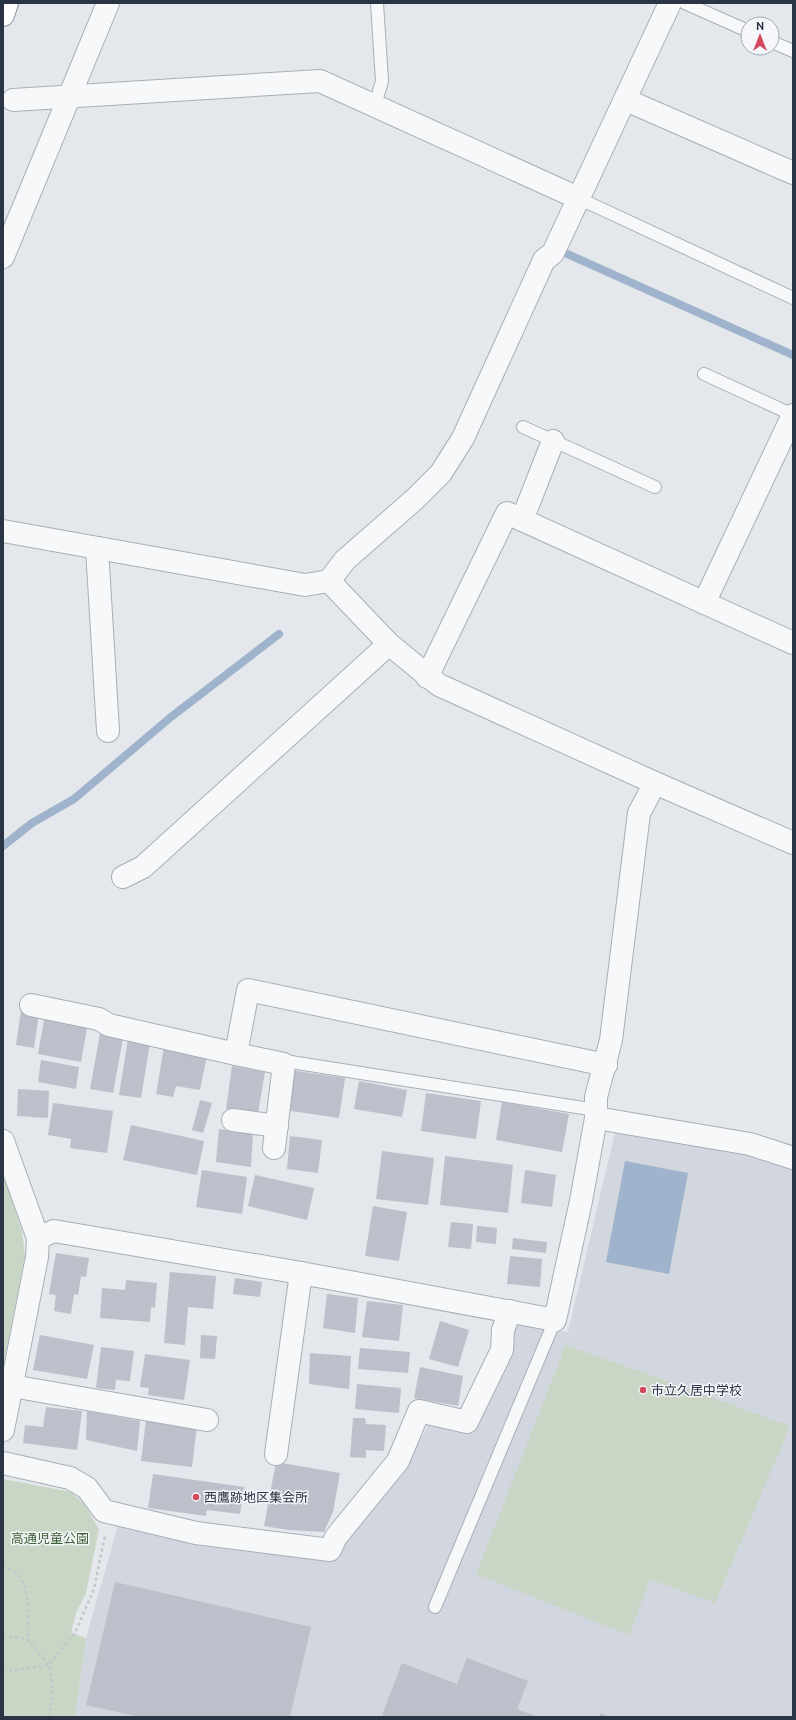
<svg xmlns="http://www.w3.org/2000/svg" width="796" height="1720" viewBox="0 0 796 1720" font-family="Ubuntu,'Noto Sans JP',sans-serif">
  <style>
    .built { fill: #d2d6de }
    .green { fill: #c9d6c5 }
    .water { fill: #9fb4cc }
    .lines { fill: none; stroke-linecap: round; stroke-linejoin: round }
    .stream { stroke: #9fb4cc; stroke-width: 8 }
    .building { fill: #bbc0ca }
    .lane-casing { stroke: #a9aeb7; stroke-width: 14 }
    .street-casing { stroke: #a9aeb7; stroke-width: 24 }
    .highway-casing { stroke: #8b94a3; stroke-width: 24 }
    .path { stroke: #c2c5cb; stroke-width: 2.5; stroke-dasharray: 3 3; stroke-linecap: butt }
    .lane { stroke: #f7f8fa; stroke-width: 12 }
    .street { stroke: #f7f8fa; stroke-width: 22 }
    .highway { stroke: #fff; stroke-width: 22 }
    .poi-dot { fill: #d1495b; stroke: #f4f6f9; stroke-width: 1.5 }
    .labels { text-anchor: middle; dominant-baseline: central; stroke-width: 3; stroke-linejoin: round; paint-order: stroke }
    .poi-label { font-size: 13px; fill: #2b3445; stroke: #f4f6f9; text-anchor: start }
    .park-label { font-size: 13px; fill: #3f6138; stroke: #f4f6f9 }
  </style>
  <rect width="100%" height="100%" fill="#e4e7ec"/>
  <path class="built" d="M615 1132 749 1155 793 1171V1717H75L86 1638 119 1522 197 1541 339 1559 341 1550 404 1468 428 1426 473 1431 517 1322 568 1332Z"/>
  <g class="green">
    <path d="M3 1174 22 1231 25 1257 3 1366Z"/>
    <path d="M566 1345 790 1426 715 1603 650 1579 629 1635 476 1574Z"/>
    <path d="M3 1479 71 1492 84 1504 99 1529 86 1593 76 1613 71 1633 86 1638 75 1717H3Z"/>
  </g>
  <path class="water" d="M625 1161 688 1173 669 1274 606 1262Z"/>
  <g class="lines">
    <g class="stream">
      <path d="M563 252 793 355"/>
      <path d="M3 846 32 823 74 799 171 717 279 634"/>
    </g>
  </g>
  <g class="building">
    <path d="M21 1011 39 1013 34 1048 16 1045Z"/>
    <path d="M45 1014 88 1022 81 1062 38 1054Z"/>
    <path d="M100 1034 123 1038 113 1093 90 1089Z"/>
    <path d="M128 1039 150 1043 141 1098 119 1095Z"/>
    <path d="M164 1047 207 1055 200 1090 176 1086 173 1097 156 1094Z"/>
    <path d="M41 1060 79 1067 76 1089 38 1082Z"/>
    <path d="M232 1066 265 1072 258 1113 226 1109Z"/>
    <path d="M290 1070 345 1078 339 1118 284 1110Z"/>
    <path d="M359 1081 407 1090 402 1117 354 1109Z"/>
    <path d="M18 1089 49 1091 48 1118 17 1116Z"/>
    <path d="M426 1093 481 1101 476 1139 421 1131Z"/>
    <path d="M200 1100 212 1103 203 1133 192 1130Z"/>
    <path d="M502 1102 569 1114 562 1152 496 1140Z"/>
    <path d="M53 1103 113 1111 107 1153 70 1148 71 1139 48 1135Z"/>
    <path d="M131 1125 204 1141 197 1175 123 1160Z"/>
    <path d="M219 1129 253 1133 251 1167 216 1162Z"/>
    <path d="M290 1136 322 1140 318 1173 287 1169Z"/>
    <path d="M382 1151 434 1158 428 1205 376 1199Z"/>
    <path d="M445 1156 513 1165 508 1213 440 1205Z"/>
    <path d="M202 1170 247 1177 242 1214 196 1207Z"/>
    <path d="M525 1170 556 1175 552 1207 521 1203Z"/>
    <path d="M255 1175 314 1188 307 1220 248 1206Z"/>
    <path d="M373 1206 407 1212 399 1261 365 1256Z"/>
    <path d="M451 1222 473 1224 471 1249 448 1247Z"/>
    <path d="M477 1226 497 1228 496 1244 476 1242Z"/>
    <path d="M513 1238 547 1242 546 1253 512 1249Z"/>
    <path d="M56 1253 89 1258 86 1277 81 1276 78 1295 74 1294 71 1314 54 1311 56 1295 49 1294Z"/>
    <path d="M510 1256 542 1259 540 1287 507 1284Z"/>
    <path d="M170 1272 216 1276 213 1309 188 1307 185 1345 164 1343Z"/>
    <path d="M235 1278 262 1282 260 1297 233 1294Z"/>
    <path d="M126 1280 157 1283 155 1308 151 1307 150 1322 100 1318 102 1288 125 1290Z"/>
    <path d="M327 1294 358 1298 355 1333 323 1328Z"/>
    <path d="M367 1301 403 1305 399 1341 362 1337Z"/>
    <path d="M440 1321 469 1330 458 1367 429 1359Z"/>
    <path d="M40 1335 94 1345 87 1379 33 1370Z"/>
    <path d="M201 1335 217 1336 215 1359 200 1358Z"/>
    <path d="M101 1347 134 1351 130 1381 116 1380 115 1390 96 1388Z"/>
    <path d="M360 1348 410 1352 408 1373 358 1369Z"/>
    <path d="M310 1353 351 1356 349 1389 309 1384Z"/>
    <path d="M145 1354 190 1360 184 1400 148 1395 149 1388 140 1387Z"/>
    <path d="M420 1367 463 1376 458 1406 414 1398Z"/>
    <path d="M357 1384 401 1388 399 1413 355 1409Z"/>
    <path d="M46 1407 82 1411 77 1450 23 1443 25 1425 43 1427Z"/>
    <path d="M87 1411 140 1421 137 1451 86 1440Z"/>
    <path d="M353 1418H365L366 1424 386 1425 384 1451 366 1450V1458L350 1457Z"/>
    <path d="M146 1420 197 1426 192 1467 141 1461Z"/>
    <path d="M276 1462 340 1473 333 1512 324 1532 288 1530 264 1526Z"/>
    <path d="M153 1474 244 1487 240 1514 207 1510 206 1516 148 1508Z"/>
    <path d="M115 1582 311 1627 290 1717H140L86 1705Z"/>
    <path d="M467 1658 528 1681 517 1709 538 1717H386L382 1715 402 1663 457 1684Z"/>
    <path d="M600 1713 610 1717H599Z"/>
  </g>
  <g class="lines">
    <g class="lane-casing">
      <g id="lane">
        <path d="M685 3 748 31"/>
        <path d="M772 42 793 51"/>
        <path d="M375 105 382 81 377 3"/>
        <path d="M578 198 793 298"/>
        <path d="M704 374 793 415"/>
        <path d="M523 427 655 487"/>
        <path d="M284 1064 291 1062 596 1110"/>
        <path d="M435 1607 555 1320"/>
      </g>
    </g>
    <g class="street-casing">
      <g id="street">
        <path d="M13 100 320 81 578 198"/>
        <path d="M626 100 793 173"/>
        <path d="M3 257 108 3"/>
        <path d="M522 520 553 441"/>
        <path d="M3 531 305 585 329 581 345 560 415 499 441 473 463 438 544 260 553 253 670 3"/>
        <path d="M97 548 108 731"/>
        <path d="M329 581 389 644 439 685 655 783 793 843"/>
        <path d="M704 603 793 415"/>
        <path d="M427 677 507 513 793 643"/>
        <path d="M123 877 143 867 389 644"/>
        <path d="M31 1005 99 1019 109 1025 236 1054"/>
        <path d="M596 1118 750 1144 793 1158"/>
        <path d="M233 1120 277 1126"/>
        <path d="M3 1141 38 1238 37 1257 3 1430"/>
        <path d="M274 1148 284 1064 236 1054 248 990 606 1065"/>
        <path d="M38 1238 54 1231 301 1273 555 1320 581 1201 596 1118V1097L611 1040 639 813 655 783"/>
        <path d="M12 1386 207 1420"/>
        <path d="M276 1454 301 1273"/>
        <path d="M3 1463 70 1478 87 1488 104 1511 196 1533 330 1550 336 1537 398 1461 419 1411 467 1422 502 1350 503 1330 510 1311"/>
      </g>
    </g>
    <g class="highway-casing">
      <path id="highway" d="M3 15 7 3"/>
    </g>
    <g class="path">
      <path d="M3 1566C7 1568 14 1571 17 1574 32 1590 29 1619 27 1639L49 1665 53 1690 49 1717"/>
      <path d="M3 1636 27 1639"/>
      <path d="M3 1672 49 1665 75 1633 94 1589 105 1536"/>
    </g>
    <use href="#lane" class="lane"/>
    <use href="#street" class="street"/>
    <use href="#highway" class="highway"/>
  </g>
  <g class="poi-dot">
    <circle cx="643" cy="1390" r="4"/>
    <circle cx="196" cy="1497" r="4"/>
  </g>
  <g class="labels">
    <g class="poi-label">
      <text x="651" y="1390">市立久居中学校</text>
      <text x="204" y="1497">西鷹跡地区集会所</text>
    </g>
    <g class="park-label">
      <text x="50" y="1538">高通児童公園</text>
    </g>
  </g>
  <rect width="796" height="1720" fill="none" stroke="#2b3445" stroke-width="8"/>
  <g transform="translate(760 36)"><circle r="19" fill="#f4f6f9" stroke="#a4a8b1"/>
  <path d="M0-3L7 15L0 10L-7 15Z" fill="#d1495b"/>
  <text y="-6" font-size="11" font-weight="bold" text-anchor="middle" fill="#2b3445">N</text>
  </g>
</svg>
